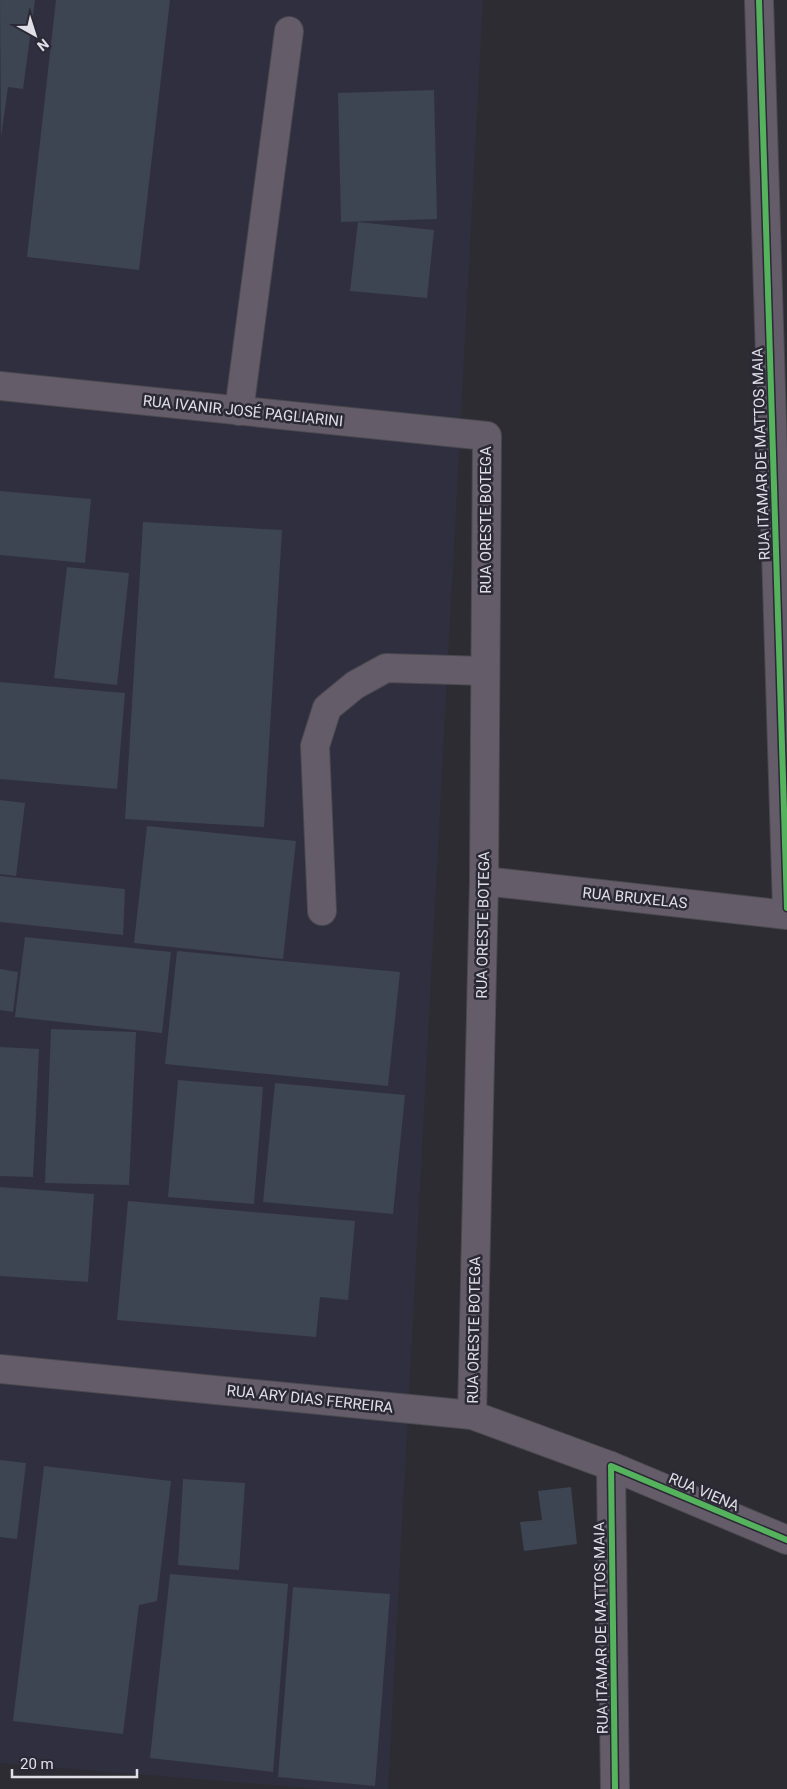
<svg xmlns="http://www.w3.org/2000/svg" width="787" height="1789" viewBox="0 0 787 1789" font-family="Roboto,sans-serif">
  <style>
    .built { fill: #302f40 }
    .building { fill: #3d4452 }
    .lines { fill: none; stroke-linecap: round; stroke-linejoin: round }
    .minor-casing { stroke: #4a494e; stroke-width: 30 }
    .minor { stroke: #655c6a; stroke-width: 28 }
    .cycleway-casing { stroke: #2a2935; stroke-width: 9 }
    .cycleway { stroke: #56b35d; stroke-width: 6 }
    .labels { text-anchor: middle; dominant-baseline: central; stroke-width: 5; stroke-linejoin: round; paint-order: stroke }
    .street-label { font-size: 15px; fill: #e0dfe7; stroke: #2a2935 }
  </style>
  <rect width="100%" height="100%" fill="#2c2c32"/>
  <path class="built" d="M0 0H483L388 1789H321L0 1763Z"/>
  <g class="building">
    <path d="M0 0H35L23 89 8 87 1 137Z"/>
    <path d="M56 0H170L139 270 27 257Z"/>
    <path d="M434 90 437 219 341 222 338 93Z"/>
    <path d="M358 222 434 230 427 298 350 291Z"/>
    <path d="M0 491 91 499 85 563 0 555Z"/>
    <path d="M143 522 282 530 264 827 125 819Z"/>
    <path d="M67 567 129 573 117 685 54 678Z"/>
    <path d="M0 682 125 693 117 789 0 779Z"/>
    <path d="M0 800 25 803 16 876 0 874Z"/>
    <path d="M147 826 296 841 283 959 134 943Z"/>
    <path d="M0 876 125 889 123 935 0 922Z"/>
    <path d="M25 937 171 952 162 1033 15 1017Z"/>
    <path d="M177 951 400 972 388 1086 165 1064Z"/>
    <path d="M0 969 18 972 13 1012 0 1010Z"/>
    <path d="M51 1029 136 1032 129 1185 45 1183Z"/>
    <path d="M0 1047 39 1049 33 1177 0 1176Z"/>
    <path d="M178 1080 263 1087 254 1204 168 1197Z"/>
    <path d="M275 1083 405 1095 393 1214 263 1202Z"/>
    <path d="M0 1187 94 1194 88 1282 0 1276Z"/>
    <path d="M128 1201 355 1221 348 1300 320 1297 316 1337 117 1320Z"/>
    <path d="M0 1460 26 1463 17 1539 0 1537Z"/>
    <path d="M44 1466 171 1481 157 1601 139 1605 123 1734 13 1721Z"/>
    <path d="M183 1479 245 1483 239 1570 178 1565Z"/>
    <path d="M571 1487 577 1544 524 1551 520 1522 542 1520 538 1491Z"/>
    <path d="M170 1574 288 1584 273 1772 150 1758Z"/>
    <path d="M293 1587 390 1594 375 1786 278 1777Z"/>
  </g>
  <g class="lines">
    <g class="minor-casing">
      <g id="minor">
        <path d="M759 0 787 908"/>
        <path d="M0 386 487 436 484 881 472 1415"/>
        <path d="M239 411 289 31"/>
        <path d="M484 881 787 915"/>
        <path d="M322 911 315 746 327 708 355 685 386 668 485 671"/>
        <path d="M0 1369 472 1415 611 1466 787 1540"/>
        <path d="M611 1466 615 1789"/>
      </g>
    </g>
    <use href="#minor" class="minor"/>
    <g class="cycleway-casing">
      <g id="cycleway">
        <path d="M759 0 787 908"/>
        <path d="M615 1789 611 1466 787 1540"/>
      </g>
    </g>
    <use href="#cycleway" class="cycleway"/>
  </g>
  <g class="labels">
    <g class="street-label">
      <text transform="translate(243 411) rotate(6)">RUA IVANIR JOSÉ PAGLIARINI</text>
      <text transform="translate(761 454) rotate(-92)">RUA ITAMAR DE MATTOS MAIA</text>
      <text transform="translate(486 520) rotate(-90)">RUA ORESTE BOTEGA</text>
      <text transform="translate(635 898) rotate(6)">RUA BRUXELAS</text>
      <text transform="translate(483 925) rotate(-89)">RUA ORESTE BOTEGA</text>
      <text transform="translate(474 1330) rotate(-89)">RUA ORESTE BOTEGA</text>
      <text transform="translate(310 1399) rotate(6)">RUA ARY DIAS FERREIRA</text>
      <text transform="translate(704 1492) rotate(23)">RUA VIENA</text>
      <text transform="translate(601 1628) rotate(-91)">RUA ITAMAR DE MATTOS MAIA</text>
    </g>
  </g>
  <g transform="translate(35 35) rotate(141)" stroke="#2a2935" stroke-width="4" paint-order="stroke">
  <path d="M0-4L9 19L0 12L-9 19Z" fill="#e0dfe7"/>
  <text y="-8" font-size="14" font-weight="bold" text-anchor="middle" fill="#e0dfe7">N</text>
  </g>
  <path d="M12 1769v8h125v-8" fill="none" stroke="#e0dfe7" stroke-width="2.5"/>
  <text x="20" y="1769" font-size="15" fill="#e0dfe7" stroke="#2a2935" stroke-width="4" paint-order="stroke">20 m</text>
</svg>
